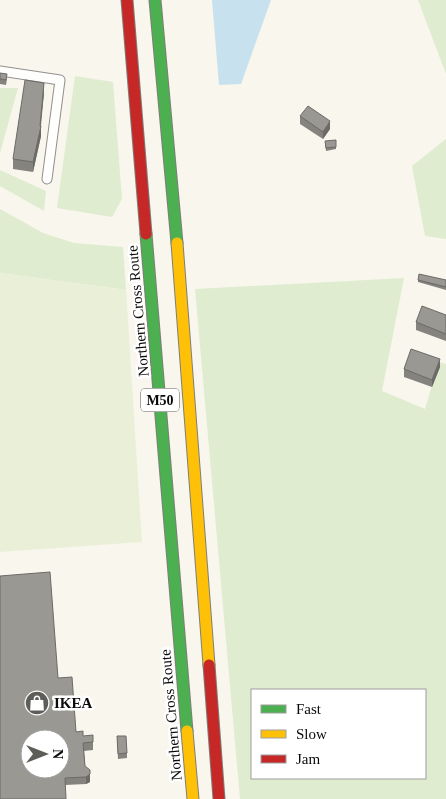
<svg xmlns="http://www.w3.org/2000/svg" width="446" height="799" viewBox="0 0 446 799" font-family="'Times New Roman',serif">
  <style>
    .green { fill: #e0eccf; fill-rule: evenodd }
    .pitch { fill: #eaf0d8 }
    .water { fill: #c7e1ee }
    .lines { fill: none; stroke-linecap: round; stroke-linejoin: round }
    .street-casing { stroke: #91908c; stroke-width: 11 }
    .fast-casing { stroke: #7e7e7a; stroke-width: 13 }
    .slow-casing { stroke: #7e7e7a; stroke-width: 13 }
    .jam-casing { stroke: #7e7e7a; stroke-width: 13 }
    .street { stroke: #fefefc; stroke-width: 9 }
    .fast { stroke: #4caf50; stroke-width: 11 }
    .slow { stroke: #ffc107; stroke-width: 11 }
    .jam { stroke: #c62828; stroke-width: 11 }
    .wall { fill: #84837e }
    .shaded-wall { fill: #6c6a67 }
    .building { fill: #9a9893; stroke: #6c6a67; fill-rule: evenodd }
    .labels { text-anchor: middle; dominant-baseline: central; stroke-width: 5; stroke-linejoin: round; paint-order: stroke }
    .shield { fill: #fff; stroke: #545454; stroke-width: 1 }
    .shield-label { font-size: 14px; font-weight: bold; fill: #0a0a0a }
    .street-label { font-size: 15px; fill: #0a0a0a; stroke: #fff }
    .poi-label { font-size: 15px; font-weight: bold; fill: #0a0a0a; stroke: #fff; text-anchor: start }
  </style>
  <rect width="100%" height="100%" fill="#f8f6ed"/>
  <g class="green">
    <path d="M418 0H446V74Z"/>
    <path d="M75 76 113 82 122 199 112 217 57 208Z"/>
    <path d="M0 88H18L0 153Z"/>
    <path d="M446 139V239L425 236 412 166Z"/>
    <path d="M0 170 46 191 44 211 0 186Z"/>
    <path d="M0 209 43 233 74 243 123 247 126 290 0 273Z"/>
    <path d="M404 278 382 391 425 409 439 362 446 364V799H240L195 289ZM252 690H425V778H252Z"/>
  </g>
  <path class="pitch" d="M0 273 126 290 142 542 0 552Z"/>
  <path class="water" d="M212 0H271L241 84 219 85Z"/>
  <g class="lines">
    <g class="street-casing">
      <path id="street" d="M0 71 60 80 47 179"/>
    </g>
    <g class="fast-casing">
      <g id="fast">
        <path d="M155 0 177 243"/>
        <path d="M146 234 187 731"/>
      </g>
    </g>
    <g class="slow-casing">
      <g id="slow">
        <path d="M177 243 209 665"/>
        <path d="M187 731 193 799"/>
      </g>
    </g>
    <g class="jam-casing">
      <g id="jam">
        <path d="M127 0 146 234"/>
        <path d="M209 665 219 799"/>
      </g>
    </g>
    <use href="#street" class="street"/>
    <use href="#fast" class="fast"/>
    <use href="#slow" class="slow"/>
    <use href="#jam" class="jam"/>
  </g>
  <g class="wall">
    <path d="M0 73 7 79 6 85 0 84Z"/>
    <path d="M44 93 41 126V136L33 172 13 169V159Z"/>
    <path d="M300 116 330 129 323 139 300 124Z"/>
    <path d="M336 140V149L326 151 325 144Z"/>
    <path d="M418 280H446V290L418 282Z"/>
    <path d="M446 315V341L416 330V322Z"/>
    <path d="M440 367 432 387 404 377V369Z"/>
    <path d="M58 678 76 732 93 742V750L84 751 85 766 90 782 86 784 65 785Z"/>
    <path d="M117 736 127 753V758L118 759Z"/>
  </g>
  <g class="shaded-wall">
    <path d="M44 83V93L40 128 41 126V136L33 172V162L40 126Z"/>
    <path d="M330 121V129L323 139V132Z"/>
    <path d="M440 359V367L432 387V380Z"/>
    <path d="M90 770V782L86 784V777Z"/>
  </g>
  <g class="building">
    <path d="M0 73 7 74 6 80 0 79Z"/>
    <path d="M25 80 44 83 40 126H41L33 162 13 159Z"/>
    <path d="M308 106 330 121 323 132 300 116Z"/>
    <path d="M336 140V147L326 148 325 141Z"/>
    <path d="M419 274 446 280V287L418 280Z"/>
    <path d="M422 306 446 315V334L416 322Z"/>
    <path d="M411 349 440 359 432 380 404 369Z"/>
    <path d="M50 572 58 678 72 677 76 732 83 731V736L93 735V742L83 743 85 766 90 770V774L86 777 65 778 66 799H0V576ZM30 739H60V769H30Z"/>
    <path d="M117 736H126L127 753 118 754Z"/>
  </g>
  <defs>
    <g id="shop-disc" transform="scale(1.25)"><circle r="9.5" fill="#5d5d59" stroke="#fff"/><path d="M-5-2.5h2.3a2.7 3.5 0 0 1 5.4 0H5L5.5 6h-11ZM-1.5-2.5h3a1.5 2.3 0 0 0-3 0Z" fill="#fff"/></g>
  </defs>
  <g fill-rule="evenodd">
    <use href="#shop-disc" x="37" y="703"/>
  </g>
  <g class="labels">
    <rect class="shield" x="141" y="388.5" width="38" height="23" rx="4"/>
    <g class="shield-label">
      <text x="160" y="400">M50</text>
    </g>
    <g class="street-label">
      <text transform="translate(138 311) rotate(-95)">Northern Cross Route</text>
      <text transform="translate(171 715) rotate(-95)">Northern Cross Route</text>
    </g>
    <g class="poi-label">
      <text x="54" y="703">IKEA</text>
    </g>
  </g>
  <rect x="251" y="689" width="175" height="90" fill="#ffffff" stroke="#9d9d9d"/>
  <rect x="261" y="705" width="25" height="8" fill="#4caf50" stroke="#9d9d9d"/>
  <text x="296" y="714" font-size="15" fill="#0a0a0a">Fast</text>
  <rect x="261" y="730" width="25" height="8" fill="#ffc107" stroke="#9d9d9d"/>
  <text x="296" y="739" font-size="15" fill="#0a0a0a">Slow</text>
  <rect x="261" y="755" width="25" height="8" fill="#c62828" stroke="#9d9d9d"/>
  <text x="296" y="764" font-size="15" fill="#0a0a0a">Jam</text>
  <g transform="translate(45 754) rotate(90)"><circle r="24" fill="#ffffff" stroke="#9d9d9d"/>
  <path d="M0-4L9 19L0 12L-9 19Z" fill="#5d5d59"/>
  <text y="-8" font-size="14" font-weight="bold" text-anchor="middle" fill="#0a0a0a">N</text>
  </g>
</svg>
